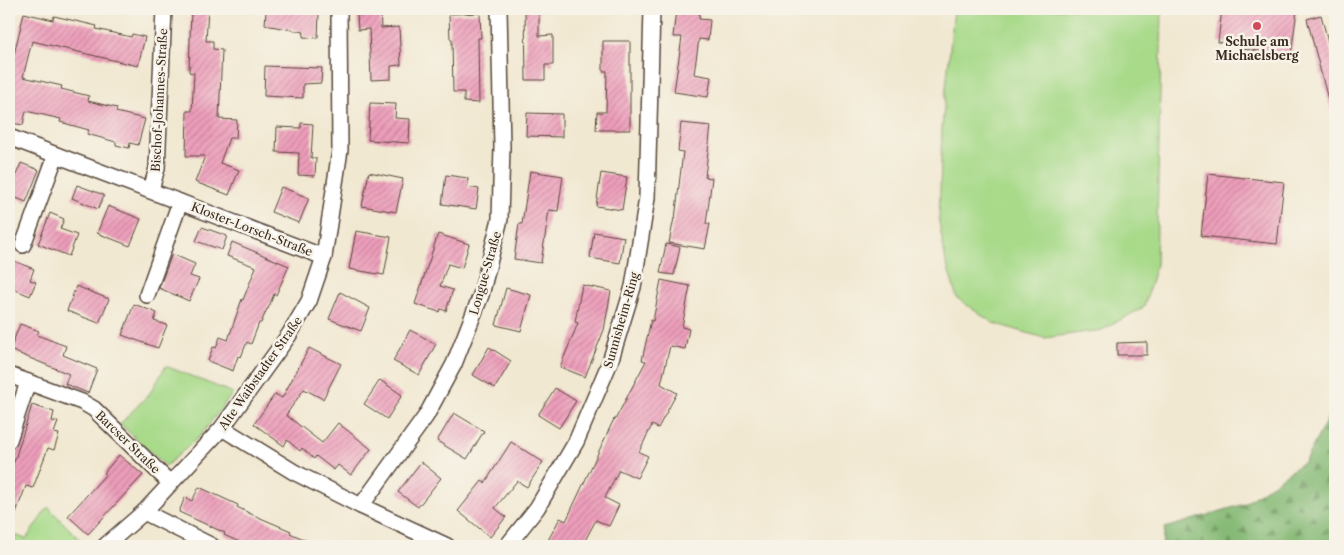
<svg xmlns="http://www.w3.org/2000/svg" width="1344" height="555" viewBox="0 0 1344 555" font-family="'Libre Caslon Text',serif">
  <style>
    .green { fill: #a8da8a; stroke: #728254 }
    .forest { fill: url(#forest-firs); stroke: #60724a }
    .building { fill: url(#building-hatch) }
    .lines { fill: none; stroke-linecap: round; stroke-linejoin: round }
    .minor-casing { stroke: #564639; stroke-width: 18 }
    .minor { stroke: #fff; stroke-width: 15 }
    .poi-dot { fill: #d1495b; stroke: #f7f3e8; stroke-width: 2 }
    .labels { text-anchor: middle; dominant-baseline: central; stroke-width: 5; stroke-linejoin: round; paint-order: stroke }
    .poi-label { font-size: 12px; font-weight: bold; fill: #3b2a1e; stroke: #f7f3e8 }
    .street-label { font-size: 12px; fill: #3b2a1e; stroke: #f7f3e8 }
  </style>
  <defs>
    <pattern id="forest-firs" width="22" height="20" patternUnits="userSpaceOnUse" patternTransform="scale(1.25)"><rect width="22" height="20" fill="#86ba76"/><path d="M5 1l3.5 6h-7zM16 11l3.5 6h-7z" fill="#6f9760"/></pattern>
    <pattern id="building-hatch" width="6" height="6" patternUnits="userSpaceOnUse" patternTransform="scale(1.25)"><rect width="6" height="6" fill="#ee9ebb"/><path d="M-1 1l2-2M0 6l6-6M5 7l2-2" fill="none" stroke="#c28197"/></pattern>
  </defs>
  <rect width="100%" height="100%" fill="#f7f3e8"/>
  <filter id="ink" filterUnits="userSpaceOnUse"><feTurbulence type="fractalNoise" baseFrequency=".02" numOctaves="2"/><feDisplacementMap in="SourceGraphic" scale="10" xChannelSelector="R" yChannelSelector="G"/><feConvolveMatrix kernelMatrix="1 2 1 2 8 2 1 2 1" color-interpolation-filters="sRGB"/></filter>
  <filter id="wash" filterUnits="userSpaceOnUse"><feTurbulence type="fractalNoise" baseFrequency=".0096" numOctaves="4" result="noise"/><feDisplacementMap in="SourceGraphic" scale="20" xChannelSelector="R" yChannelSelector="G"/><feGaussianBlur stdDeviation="1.12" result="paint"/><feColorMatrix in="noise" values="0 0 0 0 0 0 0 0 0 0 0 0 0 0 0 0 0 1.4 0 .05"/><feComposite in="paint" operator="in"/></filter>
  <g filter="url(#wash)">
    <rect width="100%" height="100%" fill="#f1e8d1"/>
    <g class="green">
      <path d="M954 9H1162L1156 265 1144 307 1102 330 1044 338 993 323 957 298 946 262 939 222 942 127Z"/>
      <path d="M166 366 233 393 200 436 166 466 120 424 150 393Z"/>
      <path d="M48 507 86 546H9V533L26 539Z"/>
    </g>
    <path class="forest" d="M1335 404V546H1162L1165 528 1244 504 1305 461Z"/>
    <g id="blocks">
      <g class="building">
        <path d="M191 9H208L206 41H213V49L222 50 219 119 237 120 236 138H229L220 163 239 170 229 195 195 182 205 156H186L187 111H192L194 73 189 72Z"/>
        <path d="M367 9H380L381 28 399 27 401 65 391 66V79L371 80 369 29 358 30 357 15H368Z"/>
        <path d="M525 9H539V36L553 35V65H545V80H526Z"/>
        <path d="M676 9H700L699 19 710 20 708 40 699 39 694 74 711 77 708 97 674 92 682 37H673Z"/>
        <path d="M1222 9H1283L1297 10 1291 55 1242 49V45L1218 42Z"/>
        <path d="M266 11 319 13 318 38 303 37 304 32 265 25Z"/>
        <path d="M24 13 53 20 54 16 97 26 96 29 131 37 132 34 145 37 138 66 32 41 23 77 62 86 61 89 89 96 88 101 117 108 116 112 145 119 138 145 130 143 129 148 116 145V142L87 134 89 130 60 122 61 119 26 111 23 125 11 123 14 108 9 107V75Z"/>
        <path d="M480 13 481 38H478L479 103 464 102V92H453L452 39H450L449 14Z"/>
        <path d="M1321 15 1335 68V111H1331L1307 19Z"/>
        <path d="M603 41H630V130H596L597 112H606L607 71H603Z"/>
        <path d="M265 66 322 68 321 83 303 84V98L264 96Z"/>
        <path d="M370 103 396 104 395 118 410 119 409 143 368 140Z"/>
        <path d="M527 113 562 114V137L526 136Z"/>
        <path d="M301 123 313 124 311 158H316L315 176 298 175 299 153 276 152 277 127 301 128Z"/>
        <path d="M681 123 711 126 705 177 712 178 706 224H710L705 249 669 243 674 218 675 219 683 152 678 151Z"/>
        <path d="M21 163 39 170 26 202 9 195V178L14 180Z"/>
        <path d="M530 171 563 176 558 211 549 210 541 263 514 259 519 224H522Z"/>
        <path d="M369 172 403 179 396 212 362 206Z"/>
        <path d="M601 173 627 177 622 210 596 206Z"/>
        <path d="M1208 174 1284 182 1277 244 1201 236Z"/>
        <path d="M446 175 468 178 467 187 479 189 476 209 442 204Z"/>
        <path d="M77 185 104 195 98 209 72 198Z"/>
        <path d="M281 187 309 198 299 223 271 212Z"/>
        <path d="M108 206 141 219 130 246 97 233Z"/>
        <path d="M50 213 64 219 60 229 77 235 69 256 38 244Z"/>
        <path d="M202 227 227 236 222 250 196 241Z"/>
        <path d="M356 231 391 237 384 275 349 269Z"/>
        <path d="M594 232 624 237 620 263 590 258Z"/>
        <path d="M438 234 469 244 462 268 448 264 440 286 453 290 446 311 441 309 439 312 415 304Z"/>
        <path d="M232 242 289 266 276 295 274 294 268 309H267L261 323H259L251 344 247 342 241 357 238 356 233 371 208 361 213 347 216 348 220 337 228 340 242 299 243 300 256 267 227 256Z"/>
        <path d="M666 244 680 247 674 275 660 273Z"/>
        <path d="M172 254 195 264 190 276 199 279 189 301 159 288Z"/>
        <path d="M14 261 34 269 30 280 36 282 30 296 9 287V274Z"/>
        <path d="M661 280 690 286 682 327 689 329 685 349 670 346 661 384 677 393 658 428 652 425 639 452 648 456 637 478 619 470 605 498 619 505 609 526 596 520 582 546H545L560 518 566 521 614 419 615 420 646 361 642 360 651 320 653 321Z"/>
        <path d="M582 285 611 291 604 330 585 377 560 367 578 323 575 322Z"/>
        <path d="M76 286 109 299 99 323 67 311Z"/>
        <path d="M506 288 531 295 521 331 496 325Z"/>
        <path d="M340 292 370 308 361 331 329 319Z"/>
        <path d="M134 304 157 313 154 321 167 325 158 348 122 335Z"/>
        <path d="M20 324 39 331 37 335 66 346 63 355 97 369 88 393 65 384 69 374 10 350Z"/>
        <path d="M410 330 436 344 419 375 393 361Z"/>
        <path d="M1147 342V355H1117V343Z"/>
        <path d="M489 347 511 361 495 388 473 375Z"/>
        <path d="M309 348 341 364 323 399 304 389 286 415 322 443 338 423 371 449 351 475 338 465 334 470 316 456 314 459 302 448 300 451 287 440 284 446 254 424 275 394 282 398Z"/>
        <path d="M380 380 402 395 387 419 364 404Z"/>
        <path d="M555 388 576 401 559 428 538 415Z"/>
        <path d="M32 405 54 412 52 421 58 422 54 433 59 434 54 450 48 448 33 488 26 486 10 528 9 474 15 459Z"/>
        <path d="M454 413 484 431 467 459 437 441Z"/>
        <path d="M511 442 543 462 527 487 517 481 495 508 506 517 490 537 458 511 482 481 485 483Z"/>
        <path d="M119 455 143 475 88 534 68 516 106 474 104 473Z"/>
        <path d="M421 462 441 478 418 507 398 492Z"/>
        <path d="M199 487 238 505 237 507 251 514 291 531 290 533 319 546H248L224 535 225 533 179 512 185 497 192 501Z"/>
      </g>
    </g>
  </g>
  <g filter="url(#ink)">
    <use href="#blocks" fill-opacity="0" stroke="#564639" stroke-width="1"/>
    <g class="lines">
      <g class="minor-casing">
        <g id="minor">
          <path d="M9 137 324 257"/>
          <path d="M151 190 157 168 164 9"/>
          <path d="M23 245 56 155"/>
          <path d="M147 295 180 202"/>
          <path d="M9 375 82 402 94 409 170 483"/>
          <path d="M222 428 294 472 361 506 447 546"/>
          <path d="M9 440 28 382"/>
          <path d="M361 506 426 416 454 364 481 295 500 219 502 147 499 9"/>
          <path d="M144 512 212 546"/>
          <path d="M105 546 144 512 222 428 289 335 309 301 324 257 340 150 339 9"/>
          <path d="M507 546 537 508 576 442 610 362 633 287 647 198 652 9"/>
        </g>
      </g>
      <use href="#minor" class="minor"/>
    </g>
  </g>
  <circle class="poi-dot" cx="1257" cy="26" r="5"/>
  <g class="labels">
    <g class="poi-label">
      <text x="1257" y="41">Schule am<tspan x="1257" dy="14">Michaelsberg</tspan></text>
    </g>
    <g class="street-label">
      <text transform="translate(159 100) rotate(-87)">Bischof-Johannes-Straße</text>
      <text transform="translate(252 229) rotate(21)">Kloster-Lorsch-Straße</text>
      <text transform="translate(485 273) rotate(-74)">Longue-Straße</text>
      <text transform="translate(621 320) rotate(-74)">Sunnisheim-Ring</text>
      <text transform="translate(260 373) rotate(-55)">Alte Waibstadter Straße</text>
      <text transform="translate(128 442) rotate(44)">Barcser Straße</text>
    </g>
  </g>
  <rect width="1344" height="555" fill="none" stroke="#f7f3e8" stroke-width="30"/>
</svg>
